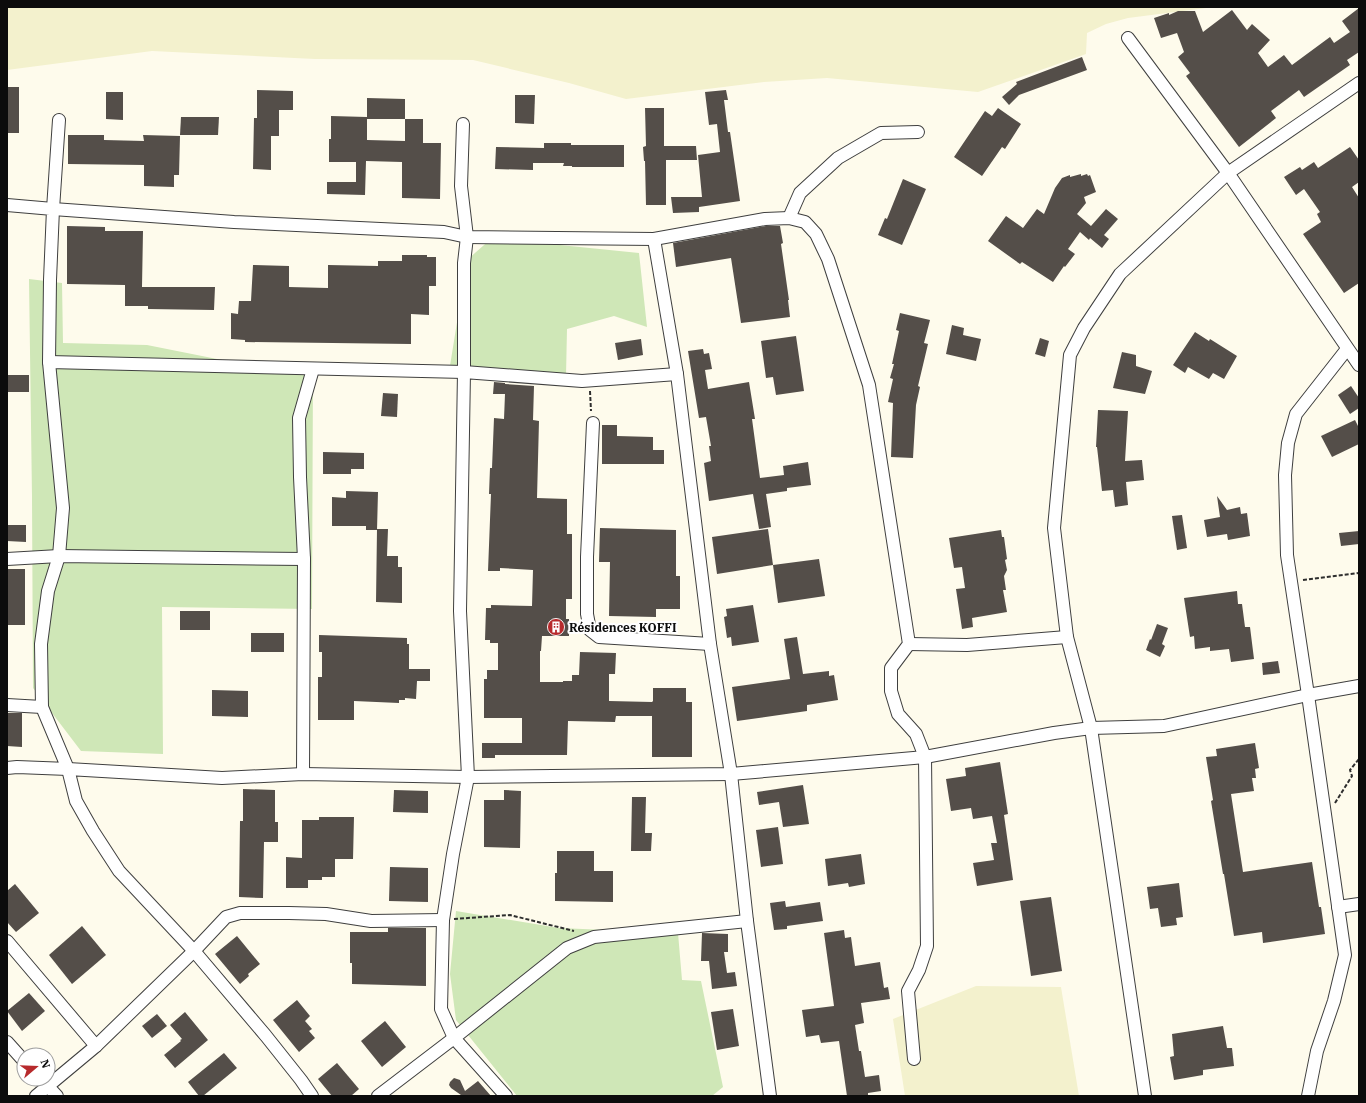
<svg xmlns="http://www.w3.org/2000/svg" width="1366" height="1103" viewBox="0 0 1366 1103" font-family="'IBM Plex Serif',serif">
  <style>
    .farmland { fill: #f3f1cd }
    .green { fill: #cfe7b7 }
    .building { fill: #544e49 }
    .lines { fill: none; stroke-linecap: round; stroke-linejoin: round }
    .street-casing { stroke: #3f3f3f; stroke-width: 14 }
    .path { stroke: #2e2e2e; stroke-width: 2; stroke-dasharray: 4 2; stroke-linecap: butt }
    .street { stroke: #fff; stroke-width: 12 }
    .labels { text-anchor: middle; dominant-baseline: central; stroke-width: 4; stroke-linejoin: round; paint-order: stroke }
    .poi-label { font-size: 12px; font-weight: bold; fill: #0c0c0c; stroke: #fff; text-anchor: start }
  </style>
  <rect width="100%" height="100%" fill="#fefbec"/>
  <g class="farmland">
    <path d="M7 7H1214L1128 18 1106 24 1087 33 1086 54 978 92 827 78 764 82 626 99 569 83 473 60 315 59 152 51 7 70Z"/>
    <path d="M976 986 1061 987 1079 1096H905L893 1019Z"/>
  </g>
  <g class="green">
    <path d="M492 238 639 253 647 327 614 316 567 329 566 376 449 372 467 260Z"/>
    <path d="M29 279 62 283 63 343 147 345 252 366 313 368 312 609 162 607 163 754 81 751 33 688 32 497Z"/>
    <path d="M456 911 559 928 678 933 682 980 701 981 723 1087 712 1096H517L456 1020 450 974Z"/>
  </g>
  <g class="building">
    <path d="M1359 8V52L1347 60 1350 65 1304 97 1299 90 1271 111 1276 118 1239 147 1186 76 1190 73 1178 57 1184 52 1177 33 1161 38 1154 18 1169 13V15L1178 11H1195L1203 32 1232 10 1247 30 1252 24 1270 40 1258 53 1268 67 1284 55 1292 65 1330 37 1334 43 1350 32 1342 21Z"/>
    <path d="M1082 57 1087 70 1019 95 1009 105 1002 97 1017 84 1016 82Z"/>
    <rect x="7" y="87" width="12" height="46"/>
    <path d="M257 90 293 91V110H279V136H271V170L253 169 254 118H257Z"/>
    <path d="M726 90 728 100H724L728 132H730L740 201 699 207V212L673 213 671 197H702L698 155 720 152 717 124 709 125 705 92Z"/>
    <path d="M106 92H123V120L106 119Z"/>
    <path d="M515 95H535L534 124 515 123Z"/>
    <path d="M367 98 405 99V119H367Z"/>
    <path d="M645 108H664V146H696L697 160H666V205H646L645 161H644L643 147 646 146Z"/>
    <path d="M998 108 1021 124 1005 149 1002 147 982 176 954 157 985 111 992 116Z"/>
    <path d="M331 116 367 117V140L405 141V119H423V143H441L440 199 402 198V162L366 161 365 195 327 194V182H356V162H329V139H331Z"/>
    <path d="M181 117H219L218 135H180Z"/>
    <path d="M68 135H104V140L144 141 143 135 180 136 179 175H174V187L144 186V165L68 164Z"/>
    <path d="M544 143H571V145H624V167H572V166H563L564 163H533V170L495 169 496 147 544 148Z"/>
    <path d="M1350 147 1359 160V182L1352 187 1359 198V283L1344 293 1303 234 1321 222 1317 214 1320 212 1304 189 1296 195 1284 177 1300 167 1302 170 1314 162 1318 168Z"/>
    <path d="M1081 174V176L1087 174 1088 176 1090 175 1096 192 1084 197 1086 203 1077 214 1091 226 1106 209 1118 219 1104 235 1109 239 1102 248 1090 238 1089 240 1080 232 1068 249 1075 254 1065 267 1064 266 1053 282 1022 262 1020 264 988 241 1006 216 1023 228 1037 209 1044 214 1055 188 1062 178 1070 175V177Z"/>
    <path d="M903 179 926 189 902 245 878 235 885 218 887 219Z"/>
    <path d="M67 226 105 227V231H143L142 287H215L214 310 148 309V306H125V285L67 284Z"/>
    <path d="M766 226H780L783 243 781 244 789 300H788L790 317 741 323 731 258 676 267 673 243Z"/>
    <path d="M402 255H427V257H436V286H429V315L411 314V344L245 342V340L231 339V313L238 314 239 301H251L253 265 289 266V287L328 288V265L378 266V261H402Z"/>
    <path d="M900 313 930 320 924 343 928 344 918 386 920 387 916 405 913 458 891 457 893 403 888 402 893 379 890 378 894 364H892L899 331 896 330Z"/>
    <path d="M952 325 964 328 963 335 981 339 976 361 946 354Z"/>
    <path d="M1195 332 1209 341 1210 339 1237 356 1224 379 1213 373 1209 379 1188 367 1185 373 1173 365Z"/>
    <path d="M796 336 804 391 776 395 773 377 766 378 761 341Z"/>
    <path d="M1040 338 1049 341 1045 357 1035 354Z"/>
    <path d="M641 339 643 355 618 360 615 343Z"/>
    <path d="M703 349 704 354 709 353 712 369 705 370 708 389 749 382 755 419H752L760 478 784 475 783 466 808 462 811 485 787 488V491L766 494 771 527 759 529 753 494 709 501 704 463 711 461 709 446H711L706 417 699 418 688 351Z"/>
    <path d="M1122 352 1136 355V366L1152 371 1145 394 1113 388Z"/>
    <rect x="7" y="375" width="22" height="17"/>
    <path d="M494 382 505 383V384L534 386 533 420 539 421 537 498 567 499V534H572V599H566V619H569V636H542L541 651H540V682H563V681H572V675H579L580 652 616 653 615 674H609V701L652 702 653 701V688H686V702H692V757H652V716H616L615 722 568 721 567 755H495V758H482V743H522V718H484V679H487V670H498V643H490V640H485L486 608H491V605L532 606 533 570 500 568V571H488L491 494H489L490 468H492L494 418 504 419 505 394H493Z"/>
    <path d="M1351 386 1359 398V408L1350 414 1338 395Z"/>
    <path d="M383 393 398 394 397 417 381 416Z"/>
    <path d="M1098 410 1128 411 1125 461 1142 460 1144 480 1126 482 1128 505 1115 507 1113 490 1102 491 1097 447H1096Z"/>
    <path d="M1355 420 1359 428V444L1332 457 1321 436Z"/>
    <path d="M602 425H617V436L653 437V450H664V464H602Z"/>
    <path d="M323 452 364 453V469H351V474H323Z"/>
    <path d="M346 491 378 492 377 530H366V526H332V497L346 498Z"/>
    <path d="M1217 496 1227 510 1240 507 1241 514 1247 513 1250 536 1228 540 1227 534 1207 537 1204 520 1220 517Z"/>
    <path d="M1182 515 1187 548 1177 550 1172 516Z"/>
    <path d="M7 525H26V542L7 541Z"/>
    <path d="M600 528 676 530V576H680V609H656V617L609 616 610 562H599Z"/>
    <path d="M377 529H388L387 556H398V567H402V603L376 602Z"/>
    <path d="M768 529 773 565 717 574 712 537Z"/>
    <path d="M1001 530 1002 537H1004L1007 559 1005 560 1007 570 1004 576 1006 590H1003L1007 612 972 618 973 627 962 629 956 589 965 588 962 567 954 568 949 538Z"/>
    <path d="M1359 531V544L1341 546 1339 533Z"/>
    <path d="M819 559 825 596 778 603 773 565Z"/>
    <rect x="7" y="569" width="18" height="56"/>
    <path d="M1237 591 1238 604H1242L1245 627H1250L1254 659 1231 662 1229 649 1210 651V647L1195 649 1194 636 1190 637 1184 598Z"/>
    <path d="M753 605 759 642 732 646 731 637 727 638 724 617 727 616 726 609Z"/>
    <rect x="180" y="611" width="30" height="19"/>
    <path d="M1157 624 1168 628 1162 644 1165 646 1160 657 1146 650 1150 639 1151 640Z"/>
    <rect x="251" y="633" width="33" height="19"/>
    <path d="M319 635 407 638V644H409V669H430V681H417L416 699 405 698V700H399V703L354 701V720H318V677H322V652H319Z"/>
    <path d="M797 637 803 674 829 671V676L834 675 838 700 807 705V711L737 721 732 687 790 679 784 639Z"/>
    <path d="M1278 661 1280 673 1263 675 1262 663Z"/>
    <path d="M212 690 248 691V717L212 716Z"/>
    <path d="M7 713H22V747L7 746Z"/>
    <path d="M1255 743 1259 768 1255 769 1256 778H1252L1254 791 1231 794 1243 872 1312 862 1319 907H1321L1325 934 1263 943 1262 932 1234 936 1224 874H1223L1211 801 1213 800 1206 757 1217 756 1216 749Z"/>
    <path d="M1000 762 1008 814 1004 815 1013 880 977 886 973 863 994 860 991 843H997L992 816 973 819 971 808 951 811 946 779 966 776 965 768Z"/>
    <path d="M803 785 809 824 783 827 779 802 759 805 757 792Z"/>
    <path d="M243 789 275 790V822H278V842H264L263 898 239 897 240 821H243Z"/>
    <path d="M394 790 428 791V813L393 812Z"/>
    <path d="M504 790 521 791 520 848 484 847V800H504Z"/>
    <path d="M632 797H646L645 833H652L651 851H631Z"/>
    <path d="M319 817H354L353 859H335V877H322V880H308V888H286V857L302 858V820H319Z"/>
    <path d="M778 827 783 864 761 867 756 830Z"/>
    <path d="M557 851H594V871H613V902L555 901V873H557Z"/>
    <path d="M861 854 865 884 849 887 848 883 828 886 825 859Z"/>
    <path d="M390 867 428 868V902L389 901Z"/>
    <path d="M1179 883 1183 917 1176 918 1177 925 1161 927 1158 908 1150 909 1147 887Z"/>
    <path d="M15 884 39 913 16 932 7 922V891Z"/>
    <path d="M1051 897 1062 971 1031 976 1020 901Z"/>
    <path d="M785 901 786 907 820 902 823 921 787 926V929L774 930 770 903Z"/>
    <path d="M82 926 106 955 72 984 49 955Z"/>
    <path d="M388 928H426V986L352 984V963H350V932H388Z"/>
    <path d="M844 930 845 938 851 937 855 966 880 962 884 988 888 987 890 999 861 1003 864 1023 855 1025 859 1051H861L865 1077 879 1075 881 1091 868 1093V1096H847L839 1041 821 1043 819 1035 806 1037 802 1010 834 1006 824 933Z"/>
    <path d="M702 933 728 934V952H724L727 973 735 972 737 986 712 989 709 961H701Z"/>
    <path d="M237 936 260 964 248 974 249 976 240 984 215 954Z"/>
    <path d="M29 993 45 1011 22 1031 7 1011Z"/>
    <path d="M297 1000 310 1016 305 1021 312 1029 309 1031 315 1038 299 1052 273 1020Z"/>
    <path d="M733 1009 739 1046 717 1050 711 1012Z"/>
    <path d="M185 1012 208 1040 175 1068 164 1055 181 1041 180 1040 182 1039 170 1025Z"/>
    <path d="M157 1014 167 1026 152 1038 142 1026Z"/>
    <path d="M385 1021 406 1047 382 1067 361 1041Z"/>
    <path d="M1223 1026 1227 1048H1232L1234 1066 1203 1070V1075L1174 1080 1170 1057 1174 1056 1172 1034Z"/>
    <path d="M224 1053 237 1068 203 1096H199L188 1082Z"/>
    <path d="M337 1063 359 1089 351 1096H332L318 1079Z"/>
    <path d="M454 1078 460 1080 465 1091 478 1081 491 1096H460L461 1095 451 1088 449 1085 450 1082Z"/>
  </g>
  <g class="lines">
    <g class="street-casing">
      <g id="street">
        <path d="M1128 38 1228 173 1359 365"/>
        <path d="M59 120 53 209 234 222 444 232 467 237 654 239 765 219 789 218 805 222 816 234 828 259 869 385 909 644 891 668V691L898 714 916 734 925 757 927 946 919 970 908 991 914 1059"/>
        <path d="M7 205 53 209 50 280 49 362"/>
        <path d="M789 218 800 193 838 158 881 133 918 132"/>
        <path d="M654 239 677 374 710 644 731 774 747 921 770 1096"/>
        <path d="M593 423 587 557V614L590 630 599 637 710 644"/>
        <path d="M7 559 59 556 304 559"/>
        <path d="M909 644 967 645 1067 637"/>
        <path d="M7 705 42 707"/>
        <path d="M7 768 17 767 68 769 42 707 41 644 48 591 59 556 63 508 49 362 464 372V263L467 237 461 186 463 124"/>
        <path d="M303 774 304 559 300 477 299 418 313 369"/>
        <path d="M1338 907 1359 904"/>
        <path d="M7 941 96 1046"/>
        <path d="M7 1042 24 1061"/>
        <path d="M41 1079 57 1096"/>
        <path d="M36 1096 96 1046 194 951 226 917 240 913H289L326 914 371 921 443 920"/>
        <path d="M312 1096 301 1080 266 1036 194 951 119 871 93 831 76 801 68 769 222 778 303 774 468 777 731 774 925 757 1054 733 1091 728 1164 726 1308 695 1359 686"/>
        <path d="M378 1096 454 1038 567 948 594 937 747 921"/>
        <path d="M506 1096 454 1038 441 1009 443 920 453 854 468 777 460 611 464 372 582 381 677 374"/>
        <path d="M1145 1096 1091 728 1067 637 1054 528 1070 355 1084 328 1120 274 1228 173 1359 83"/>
        <path d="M1308 1096 1317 1051 1334 1001 1345 955 1308 695 1287 555 1285 475 1288 443 1296 414 1347 349"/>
      </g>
    </g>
    <g class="path">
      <path d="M590 391 591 411"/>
      <path d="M1303 580 1359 573"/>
      <path d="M1335 803 1352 776 1350 770 1359 759"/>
      <path d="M454 919 510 915 574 931"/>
    </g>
    <use href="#street" class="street"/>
  </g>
  <defs>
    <g id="building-disc" transform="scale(0.9)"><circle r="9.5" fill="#b72a2c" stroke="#fff"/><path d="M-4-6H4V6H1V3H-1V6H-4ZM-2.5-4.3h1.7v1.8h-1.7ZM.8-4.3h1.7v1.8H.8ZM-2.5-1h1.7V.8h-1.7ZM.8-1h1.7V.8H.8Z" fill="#fff"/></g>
  </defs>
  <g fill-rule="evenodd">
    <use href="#building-disc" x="556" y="627"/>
  </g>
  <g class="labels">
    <g class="poi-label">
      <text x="569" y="627">Résidences KOFFI</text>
    </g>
  </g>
  <rect width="1366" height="1103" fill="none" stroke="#0c0c0c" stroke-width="16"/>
  <g transform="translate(36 1067) rotate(71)"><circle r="19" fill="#ffffff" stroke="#9e9e9e"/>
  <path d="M0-3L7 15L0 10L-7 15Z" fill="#b72a2c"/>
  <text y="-6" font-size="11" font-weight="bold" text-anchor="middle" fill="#0c0c0c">N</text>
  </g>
</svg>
